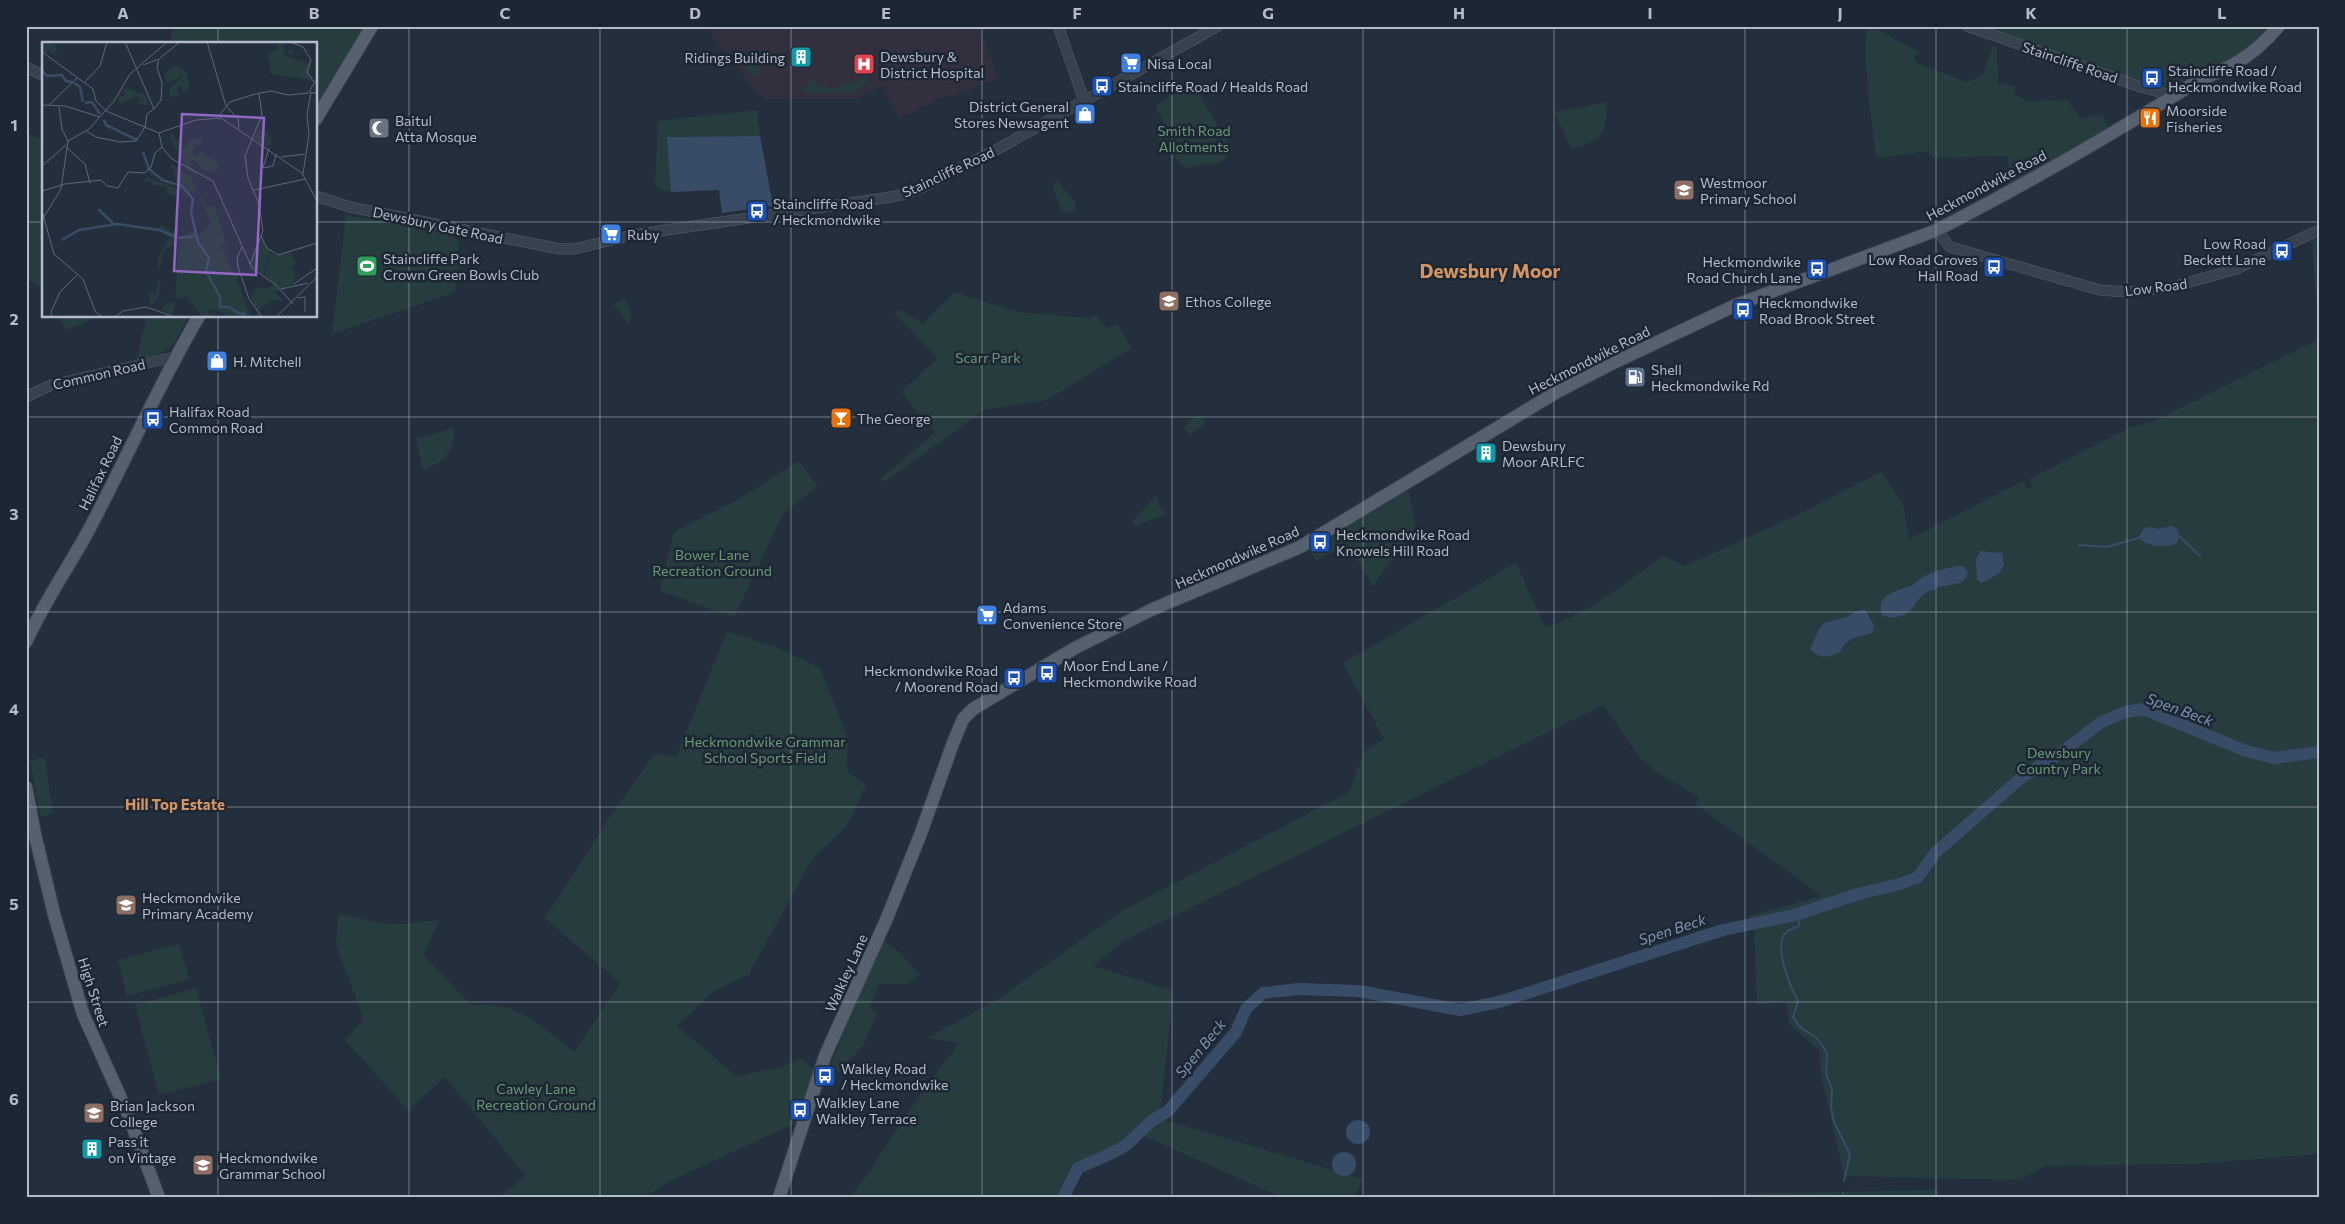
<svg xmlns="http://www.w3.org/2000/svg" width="2345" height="1224" viewBox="0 0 2345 1224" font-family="Commissioner,sans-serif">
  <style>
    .medical { fill: #32303f }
    .green { fill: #263c3f }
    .water { fill: #394c67 }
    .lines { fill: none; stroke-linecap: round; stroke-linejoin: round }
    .stream { stroke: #394c67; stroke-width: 2 }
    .river { stroke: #394c67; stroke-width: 12 }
    .minor-casing { stroke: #565f6c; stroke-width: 11 }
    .major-casing { stroke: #414a57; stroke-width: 14 }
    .minor { stroke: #38414e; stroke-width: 10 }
    .major { stroke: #56606e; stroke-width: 12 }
    .grid { fill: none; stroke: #b4bcc9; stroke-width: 1; stroke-opacity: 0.55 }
    .labels { text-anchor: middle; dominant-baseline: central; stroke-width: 5; stroke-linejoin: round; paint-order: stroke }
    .poi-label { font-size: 14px; fill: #b4bcc9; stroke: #1d2633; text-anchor: start }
    .street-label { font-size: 14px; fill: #b4bcc9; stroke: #1d2633 }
    .park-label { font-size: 14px; fill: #6b9a76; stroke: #1d2633 }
    .water-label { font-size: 15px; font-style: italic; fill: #7c92b1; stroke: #1d2633 }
    .neighbourhood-label { font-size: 15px; font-weight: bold; fill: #d59563; stroke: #1d2633 }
    .district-label { font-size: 19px; font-weight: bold; fill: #d59563; stroke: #1d2633 }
    .inset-river { fill: none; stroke: #394c67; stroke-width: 2.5 }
    .inset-road { fill: none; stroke: #5e6776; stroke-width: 1 }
    .view { fill: #9266c3; fill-opacity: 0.15; stroke: #9266c3; stroke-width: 2.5 }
    .inset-edge { fill: none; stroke: #b4bcc9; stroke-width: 2.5 }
    .neatline { fill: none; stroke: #b4bcc9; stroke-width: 2 }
    .grid-label { font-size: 16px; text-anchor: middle; font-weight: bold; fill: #b4bcc9 }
  </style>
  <rect width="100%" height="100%" fill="#242f3e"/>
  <path class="medical" d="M705 26H979L998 79 949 97 947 95 899 119 882 85 856 99H764L758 95Z"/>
  <g class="green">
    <path d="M173 26H372L316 119V44H169Z"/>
    <path d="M1867 26H1871L1917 51 1914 62 1967 82 1982 75 1994 44 1997 47 1998 83 2015 87V95L2029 102 2049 100 2068 101 2081 119 2102 114 2111 132 2009 191 2008 156 1932 158 1929 151 1876 158C1871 114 1863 70 1867 26Z"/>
    <path d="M1984 26H2279L2268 39 2173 96 2135 85Z"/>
    <path d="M753 50 761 71 758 75 750 74C743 65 739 55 753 50Z"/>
    <path d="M867 76V83L856 91 849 93H806L801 88 810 83 809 79 814 78 818 87 826 84 829 90Z"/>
    <path d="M1193 83 1232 150 1221 162 1185 168 1157 137 1168 130 1155 106Z"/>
    <path d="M1607 102C1605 137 1605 139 1571 149L1554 112Z"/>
    <path d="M757 110 760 136 668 137 671 192 655 186 658 121Z"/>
    <path d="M26 133 44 140V290L26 278Z"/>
    <path d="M1055 181 1060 183 1076 204 1075 211 1070 213 1062 211 1053 189Z"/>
    <path d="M346 215 454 234 459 244 455 292 332 334Z"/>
    <path d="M2319 238V300L2316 301 2312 242Z"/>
    <path d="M954 292 1018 312 1090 318 1096 315 1108 329 1117 324 1132 348 1047 400 985 410 884 482 880 479 935 433 901 392 938 358 894 313 899 309 923 324Z"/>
    <path d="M626 299 632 315 629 325 613 304Z"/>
    <path d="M59 316H100L66 330Z"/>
    <path d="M147 316H189C170 351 175 350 136 361Z"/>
    <path d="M2319 339V1154L2194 1164 2046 1166 2020 1180 1844 1176 1821 1074 1819 1050 1790 1025 1786 1001 1757 1005 1754 930 1749 916 1822 896 1695 804 1699 798 1655 771 1640 758 1603 705 1125 940 1093 966 1174 991 1163 1082 1161 1119 1363 1179 1354 1198H1283L1139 1134 1078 1163 1060 1198H849L866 1177 905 1116 959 1043 927 1038 997 1000 1122 911 1349 792 1364 752 1384 739 1343 663 1516 563 1545 627C1583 618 1630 579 1663 556L1685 566 1797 515 1881 472 1903 503 1909 539 2023 481 2027 489 2033 487 2029 479 2131 427 2152 422Z"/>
    <path d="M1198 415 1206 424 1189 435 1185 429C1188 422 1191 418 1198 415Z"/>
    <path d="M454 428C454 453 446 461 423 470L416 439Z"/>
    <path d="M798 461 818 486 783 514 734 617 660 591 674 532 741 498Z"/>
    <path d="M1408 490 1416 527 1373 586 1348 544 1316 561 1309 550Z"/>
    <path d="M1157 494 1159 505 1167 514 1135 526 1132 522Z"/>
    <path d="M727 631 775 647 820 668 848 738 847 771 866 785 847 826 813 858 749 974 714 991 677 1026 736 1076 781 1067 801 1059 819 1073 804 1119 670 1181 643 1198H498L526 1176 445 1077 408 1110 345 1040 364 1020 336 944 339 914 382 923 403 924 439 920 424 955 472 1006C516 999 541 1027 574 1052L620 983 545 918 611 815 655 753 676 757Z"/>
    <path d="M45 758 53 813 40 817 30 760Z"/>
    <path d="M882 939 901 954 920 975 907 984H879L870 1007 877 1014 863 1046 819 1093Z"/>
    <path d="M179 944 189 979 127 996 118 960Z"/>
    <path d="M196 988 221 1079 159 1095 135 1005Z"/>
    <path d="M1938 1190 1941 1198H1717L1718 1194Z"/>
  </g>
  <g class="water">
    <path d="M760 136 773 206 722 213 719 190 671 192 667 137Z"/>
    <path d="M2172 526 2177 529 2179 536 2177 543C2163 549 2150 547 2138 538L2144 528 2151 527 2159 529Z"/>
    <path d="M1980 551 2002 553 2004 564 2000 573 1982 583 1977 580 1976 560Z"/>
    <path d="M1963 566 1968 573C1963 589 1947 582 1935 589 1930 591 1924 593 1921 597 1914 603 1912 613 1901 616 1895 618 1888 618 1882 615 1874 596 1898 589 1912 586 1923 573 1946 567 1963 566Z"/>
    <path d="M1865 609 1874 626 1872 633C1857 638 1847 636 1840 652 1827 658 1822 659 1810 650L1818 631 1824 623 1847 617 1854 612Z"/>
    <circle cx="1358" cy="1132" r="12"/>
    <circle cx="1344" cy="1164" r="12"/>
  </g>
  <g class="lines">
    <g class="stream">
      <path d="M2179 536 2200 556"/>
      <path d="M2079 545 2107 547 2138 538"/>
      <path d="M1800 914 1799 926C1794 928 1788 930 1785 933 1774 949 1790 986 1798 1001L1793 1017C1799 1028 1804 1030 1814 1036 1819 1039 1824 1048 1827 1053L1826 1075 1832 1088 1831 1107 1834 1122 1850 1154 1844 1181"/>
      <path d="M1843 1194V1193"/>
    </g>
    <path class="river" d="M1063 1198 1078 1168C1094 1160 1113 1155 1127 1144 1143 1131 1147 1121 1167 1112L1236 1032 1246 1009 1263 993 1298 989 1359 991 1460 1010 1499 1002 1723 930 1795 915 1858 894 1900 884 1918 877 1935 853 2022 777 2061 753 2100 723 2125 712 2143 709 2246 751 2275 758 2319 752"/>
    <g class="minor-casing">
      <g id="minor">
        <path d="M1058 26 1084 100"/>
        <path d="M1967 26 2135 85 2173 96"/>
        <path d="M26 67 44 76"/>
        <path d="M316 196 350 207 560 249H574L633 235 891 197 905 194 923 187 994 151 1218 26"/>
        <path d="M1937 230 1950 247 2100 290 2128 292 2172 287 2236 269 2319 230"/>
        <path d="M26 397 51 385 174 357"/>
      </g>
    </g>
    <g class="major-casing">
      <g id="major">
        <path d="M316 119 372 26"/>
        <path d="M26 642C43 604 66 571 86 535 125 463 157 387 199 316"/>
        <path d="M26 787 35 835 54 914 83 1014 128 1114 159 1198"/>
        <path d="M779 1198 825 1056 887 918 921 833 953 743 963 719 973 709 1075 648 1153 609 1300 547 1555 393 1613 363 1736 305 1937 230C2021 187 2104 139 2185 89 2201 78 2219 73 2236 63 2252 54 2267 40 2279 26"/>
      </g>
    </g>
    <use href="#minor" class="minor"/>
    <use href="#major" class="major"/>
  </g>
  <path class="grid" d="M218 26V44M409 26V1198M600 26V1198M791 26V1198M982 26V1198M1172 26V1198M1363 26V1198M1554 26V1198M1745 26V1198M1936 26V1198M2127 26V1198M26 222H44M316 222H2319M218 316V1198M26 417H2319M26 612H2319M26 807H2319M26 1002H2319"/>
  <defs>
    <g id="building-square" transform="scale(1.125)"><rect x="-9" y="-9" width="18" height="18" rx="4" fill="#0f9aa8" stroke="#1d2633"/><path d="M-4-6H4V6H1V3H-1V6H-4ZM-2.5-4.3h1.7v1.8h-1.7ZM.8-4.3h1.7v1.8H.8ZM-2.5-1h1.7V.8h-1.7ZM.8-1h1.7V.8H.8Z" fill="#fff"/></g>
    <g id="supermarket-square" transform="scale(1.125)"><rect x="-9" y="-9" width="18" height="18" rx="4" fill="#3f7fe0" stroke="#1d2633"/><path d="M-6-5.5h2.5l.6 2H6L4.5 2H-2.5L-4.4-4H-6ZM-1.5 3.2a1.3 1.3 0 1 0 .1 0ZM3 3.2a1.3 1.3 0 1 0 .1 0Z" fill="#fff"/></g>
    <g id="hospital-square" transform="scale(1.125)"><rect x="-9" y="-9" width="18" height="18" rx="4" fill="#e0444e" stroke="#1d2633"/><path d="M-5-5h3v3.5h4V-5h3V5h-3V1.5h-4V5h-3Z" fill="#fff"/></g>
    <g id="bus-square" transform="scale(1.125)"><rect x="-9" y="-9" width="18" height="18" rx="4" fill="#1a4fb4" stroke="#1d2633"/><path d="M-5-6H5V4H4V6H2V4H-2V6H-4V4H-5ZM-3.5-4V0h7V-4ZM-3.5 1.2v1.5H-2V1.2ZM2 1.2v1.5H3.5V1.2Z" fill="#fff"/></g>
    <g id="shop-square" transform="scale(1.125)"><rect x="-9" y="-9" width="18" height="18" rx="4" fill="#3f7fe0" stroke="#1d2633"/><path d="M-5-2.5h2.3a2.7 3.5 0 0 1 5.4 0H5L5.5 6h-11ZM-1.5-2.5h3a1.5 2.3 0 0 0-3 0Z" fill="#fff"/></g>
    <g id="restaurant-square" transform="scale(1.125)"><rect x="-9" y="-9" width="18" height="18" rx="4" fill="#e8710a" stroke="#1d2633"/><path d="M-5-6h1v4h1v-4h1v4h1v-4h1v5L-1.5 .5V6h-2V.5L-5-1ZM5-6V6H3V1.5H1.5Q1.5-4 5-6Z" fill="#fff"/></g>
    <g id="mosque-square" transform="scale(1.125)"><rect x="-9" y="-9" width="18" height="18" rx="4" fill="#6b7280" stroke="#1d2633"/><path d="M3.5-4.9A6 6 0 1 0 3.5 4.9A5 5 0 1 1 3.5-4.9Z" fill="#fff"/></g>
    <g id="school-square" transform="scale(1.125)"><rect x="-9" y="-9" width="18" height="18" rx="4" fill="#8d6e63" stroke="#1d2633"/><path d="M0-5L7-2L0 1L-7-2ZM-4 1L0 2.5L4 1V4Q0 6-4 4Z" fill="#fff"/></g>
    <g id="stadium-square" transform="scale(1.125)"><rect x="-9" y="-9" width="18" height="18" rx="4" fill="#2e9e5b" stroke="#1d2633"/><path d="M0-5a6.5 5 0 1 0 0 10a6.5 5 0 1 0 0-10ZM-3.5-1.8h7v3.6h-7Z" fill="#fff"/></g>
    <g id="fuel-square" transform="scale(1.125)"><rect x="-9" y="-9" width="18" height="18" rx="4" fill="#5c6f8a" stroke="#1d2633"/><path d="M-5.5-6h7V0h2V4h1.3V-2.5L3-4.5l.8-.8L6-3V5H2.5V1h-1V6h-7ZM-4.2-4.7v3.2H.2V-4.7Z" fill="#fff"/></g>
    <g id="bar-square" transform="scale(1.125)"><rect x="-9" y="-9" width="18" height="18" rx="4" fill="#e8710a" stroke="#1d2633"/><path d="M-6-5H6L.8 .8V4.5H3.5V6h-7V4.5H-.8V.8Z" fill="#fff"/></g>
  </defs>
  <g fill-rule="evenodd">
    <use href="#building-square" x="801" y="57"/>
    <use href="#supermarket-square" x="1131" y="63"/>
    <use href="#hospital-square" x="864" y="64"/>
    <use href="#bus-square" x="2152" y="78"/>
    <use href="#bus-square" x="1102" y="86"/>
    <use href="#shop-square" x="1085" y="114"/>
    <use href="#restaurant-square" x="2150" y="118"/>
    <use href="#mosque-square" x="379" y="128"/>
    <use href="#school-square" x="1684" y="190"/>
    <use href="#bus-square" x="757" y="211"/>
    <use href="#supermarket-square" x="611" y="234"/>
    <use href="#bus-square" x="2282" y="251"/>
    <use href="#stadium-square" x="367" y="266"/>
    <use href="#bus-square" x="1994" y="267"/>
    <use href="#bus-square" x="1817" y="269"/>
    <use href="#school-square" x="1169" y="301"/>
    <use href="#bus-square" x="1743" y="310"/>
    <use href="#shop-square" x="217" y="361"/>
    <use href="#fuel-square" x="1635" y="377"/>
    <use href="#bar-square" x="841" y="418"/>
    <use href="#bus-square" x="153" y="419"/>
    <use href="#building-square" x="1486" y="453"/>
    <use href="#bus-square" x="1320" y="542"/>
    <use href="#supermarket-square" x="987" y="615"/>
    <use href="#bus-square" x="1047" y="673"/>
    <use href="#bus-square" x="1014" y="678"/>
    <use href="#school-square" x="126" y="905"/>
    <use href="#bus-square" x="825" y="1076"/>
    <use href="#bus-square" x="800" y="1110"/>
    <use href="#school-square" x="94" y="1113"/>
    <use href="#building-square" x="92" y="1149"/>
    <use href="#school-square" x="203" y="1165"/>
  </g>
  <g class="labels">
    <g class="poi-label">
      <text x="880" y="56">Dewsbury &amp;<tspan x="880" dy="16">District Hospital</tspan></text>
      <text x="785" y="57" text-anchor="end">Ridings Building</text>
      <text x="1147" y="63">Nisa Local</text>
      <text x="2168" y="70">Staincliffe Road /<tspan x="2168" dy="16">Heckmondwike Road</tspan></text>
      <text x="1118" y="86">Staincliffe Road / Healds Road</text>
      <text x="1069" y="106" text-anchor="end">District General<tspan x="1069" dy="16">Stores Newsagent</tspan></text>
      <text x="2166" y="110">Moorside<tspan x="2166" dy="16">Fisheries</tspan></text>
      <text x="395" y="120">Baitul<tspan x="395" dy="16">Atta Mosque</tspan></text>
      <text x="1700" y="182">Westmoor<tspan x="1700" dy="16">Primary School</tspan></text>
      <text x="773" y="203">Staincliffe Road<tspan x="773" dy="16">/ Heckmondwike</tspan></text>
      <text x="627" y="234">Ruby</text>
      <text x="2266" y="243" text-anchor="end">Low Road<tspan x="2266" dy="16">Beckett Lane</tspan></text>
      <text x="383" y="258">Staincliffe Park<tspan x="383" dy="16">Crown Green Bowls Club</tspan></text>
      <text x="1978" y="259" text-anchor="end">Low Road Groves<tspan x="1978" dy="16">Hall Road</tspan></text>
      <text x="1801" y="261" text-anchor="end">Heckmondwike<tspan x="1801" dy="16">Road Church Lane</tspan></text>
      <text x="1185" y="301">Ethos College</text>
      <text x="1759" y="302">Heckmondwike<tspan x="1759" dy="16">Road Brook Street</tspan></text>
      <text x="233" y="361">H. Mitchell</text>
      <text x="1651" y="369">Shell<tspan x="1651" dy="16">Heckmondwike Rd</tspan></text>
      <text x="169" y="411">Halifax Road<tspan x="169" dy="16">Common Road</tspan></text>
      <text x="857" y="418">The George</text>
      <text x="1502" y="445">Dewsbury<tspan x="1502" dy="16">Moor ARLFC</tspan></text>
      <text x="1336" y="534">Heckmondwike Road<tspan x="1336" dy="16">Knowels Hill Road</tspan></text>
      <text x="1003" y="607">Adams<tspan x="1003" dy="16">Convenience Store</tspan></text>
      <text x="1063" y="665">Moor End Lane /<tspan x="1063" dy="16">Heckmondwike Road</tspan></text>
      <text x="998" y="670" text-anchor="end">Heckmondwike Road<tspan x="998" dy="16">/ Moorend Road</tspan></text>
      <text x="142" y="897">Heckmondwike<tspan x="142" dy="16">Primary Academy</tspan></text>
      <text x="841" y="1068">Walkley Road<tspan x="841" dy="16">/ Heckmondwike</tspan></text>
      <text x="816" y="1102">Walkley Lane<tspan x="816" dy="16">Walkley Terrace</tspan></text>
      <text x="110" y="1105">Brian Jackson<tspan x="110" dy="16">College</tspan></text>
      <text x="108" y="1141">Pass it<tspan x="108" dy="16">on Vintage</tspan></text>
      <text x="219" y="1157">Heckmondwike<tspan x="219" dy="16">Grammar School</tspan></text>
    </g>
    <g class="street-label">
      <text transform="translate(2070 62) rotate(19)">Staincliffe Road</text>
      <text transform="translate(948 172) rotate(-25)">Staincliffe Road</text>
      <text transform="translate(1986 185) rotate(-28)">Heckmondwike Road</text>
      <text transform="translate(438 225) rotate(12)">Dewsbury Gate Road</text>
      <text transform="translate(2156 287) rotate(-7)">Low Road</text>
      <text transform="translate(1589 360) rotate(-27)">Heckmondwike Road</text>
      <text transform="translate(99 374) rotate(-13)">Common Road</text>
      <text transform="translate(100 473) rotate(-64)">Halifax Road</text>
      <text transform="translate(1237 557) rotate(-24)">Heckmondwike Road</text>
      <text transform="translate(846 973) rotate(-66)">Walkley Lane</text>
      <text transform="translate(94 992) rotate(72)">High Street</text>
    </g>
    <g class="park-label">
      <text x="1194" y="130">Smith Road<tspan x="1194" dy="16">Allotments</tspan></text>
      <text x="988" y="357">Scarr Park</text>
      <text x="712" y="554">Bower Lane<tspan x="712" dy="16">Recreation Ground</tspan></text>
      <text x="765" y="741">Heckmondwike Grammar<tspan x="765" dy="16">School Sports Field</tspan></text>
      <text x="2059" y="752">Dewsbury<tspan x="2059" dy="16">Country Park</tspan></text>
      <text x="536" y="1088">Cawley Lane<tspan x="536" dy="16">Recreation Ground</tspan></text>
    </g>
    <g class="water-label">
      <text transform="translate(2180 709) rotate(20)">Spen Beck</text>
      <text transform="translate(1672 929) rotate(-18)">Spen Beck</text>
      <text transform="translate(1200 1048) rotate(-51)">Spen Beck</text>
    </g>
    <g class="neighbourhood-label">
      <text x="175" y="804">Hill Top Estate</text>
    </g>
    <g class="district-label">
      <text x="1490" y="270">Dewsbury Moor</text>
    </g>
  </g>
  <g transform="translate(42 42)">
    <rect width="275" height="275" fill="#242f3e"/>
    <path d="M0 0H10L16 7 12 13 7 9 4 13 0 9ZM245 0 241 1 243 11 252 7 250 13 244 11 239 16 244 14 267 22 268 38 229 32 226 11 236 7V1ZM135 23 144 30 148 43 145 49H140L139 44 135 46 137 54 128 55V46L142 33 124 41 122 32ZM81 45 104 53 106 63 95 62 99 57 94 54 78 62 76 55 82 54ZM218 87 226 89 230 100 225 105 212 96ZM130 91 141 107 151 96H160L159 102 153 104 150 111 154 114 159 109 177 123 174 129 166 131 151 118 147 122 156 132 153 134 144 126 128 96ZM128 121 149 135 164 164H173L184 201 179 203 192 232 198 230 194 237 198 246H201L199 249 209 275H181L184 272 176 269 178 267 177 265 176 269 170 267 165 271H174L172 274 160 275 144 254 134 257 131 273 120 269 124 261 133 260 137 196 148 190H155L156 195 169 181 154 146 151 151 143 150 136 169 142 148 135 141ZM104 135 134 146 135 160 134 155 124 151 125 145 110 143V140L103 139ZM118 181 129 190 136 187 135 202 123 207 116 230V217L127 195 118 188ZM218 196 228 208 222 234 208 222ZM248 208 254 222 250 224 254 233 250 242 233 250 243 260 232 257 215 269 209 256 214 246 219 245 221 248 233 242 223 234 228 211 235 214ZM116 237H119L117 252H122L117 253 109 265 107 250 114 252Z" fill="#263c3f"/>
    <path class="inset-river" d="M0 28 5 34 20 33 24 39 30 40M32 41 38 45 41 60M43 61 50 60 58 72M62 78 64 83 95 98M101 110 107 127 120 138 140 144 151 157 149 170 156 200 167 216 164 229 178 255V265H187L198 272 202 271 203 275M56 167 71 181M136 196 154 194M20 198 37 188 75 182 117 188 135 195"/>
    <path class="inset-road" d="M83 0 112 67 105 72 103 85M165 0 184 64M248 0 261 5 269 18M0 10 51 47 54 59 64 69 117 91 154 78 179 76 260 131 275 159M118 16 138 0M269 18 265 30 272 40M101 23 117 17M42 41 58 24 65 0M0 63 23 64 58 75M7 63 35 36M184 64 196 77 197 87M17 65 20 87 26 99M112 67 119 58 120 41 115 25 117 17M176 75 188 60 213 52 229 49 246 53 266 51 275 37M44 89 54 95 78 100 94 99 103 85M117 91 120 105 130 117 171 139 210 226 234 243 251 262M24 105 43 122 48 141M227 106 221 126 231 124 234 112M239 115 263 112M0 124 24 103M261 132 267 93 265 73 269 50 275 52M212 148 263 137M0 149 23 142 59 138 65 144 76 146 86 130 103 131 109 125 113 111 120 105M0 169 12 212 41 237 53 269 60 275M0 178 19 147 26 99 47 87 72 59 88 32 125 0M219 194 225 206 236 213 275 201M200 205 195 216 196 225 207 257 220 275M208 222 221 189 217 162 206 136 203 114 220 73 217 52M252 242 275 226M239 247 266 241M256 256 263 255V270M10 275 9 270 18 250 35 233M73 275 81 269 104 265 133 275M234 275 275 235"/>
    <path class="view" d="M140 72 222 76 214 233 132 229Z"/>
    <rect width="275" height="275" class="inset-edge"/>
  </g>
  <rect width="2345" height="1224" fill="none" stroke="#1d2633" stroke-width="55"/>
  <rect x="28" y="28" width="2290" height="1168" class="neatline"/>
  <g class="grid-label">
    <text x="123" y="19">A</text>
    <text x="314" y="19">B</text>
    <text x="505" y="19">C</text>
    <text x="695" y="19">D</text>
    <text x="886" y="19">E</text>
    <text x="1077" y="19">F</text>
    <text x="1268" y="19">G</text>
    <text x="1459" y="19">H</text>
    <text x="1650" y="19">I</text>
    <text x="1840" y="19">J</text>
    <text x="2031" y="19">K</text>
    <text x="2222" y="19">L</text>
    <text x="14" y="131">1</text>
    <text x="14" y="325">2</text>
    <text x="14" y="520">3</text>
    <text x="14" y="715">4</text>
    <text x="14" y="910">5</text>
    <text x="14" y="1105">6</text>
  </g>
</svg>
